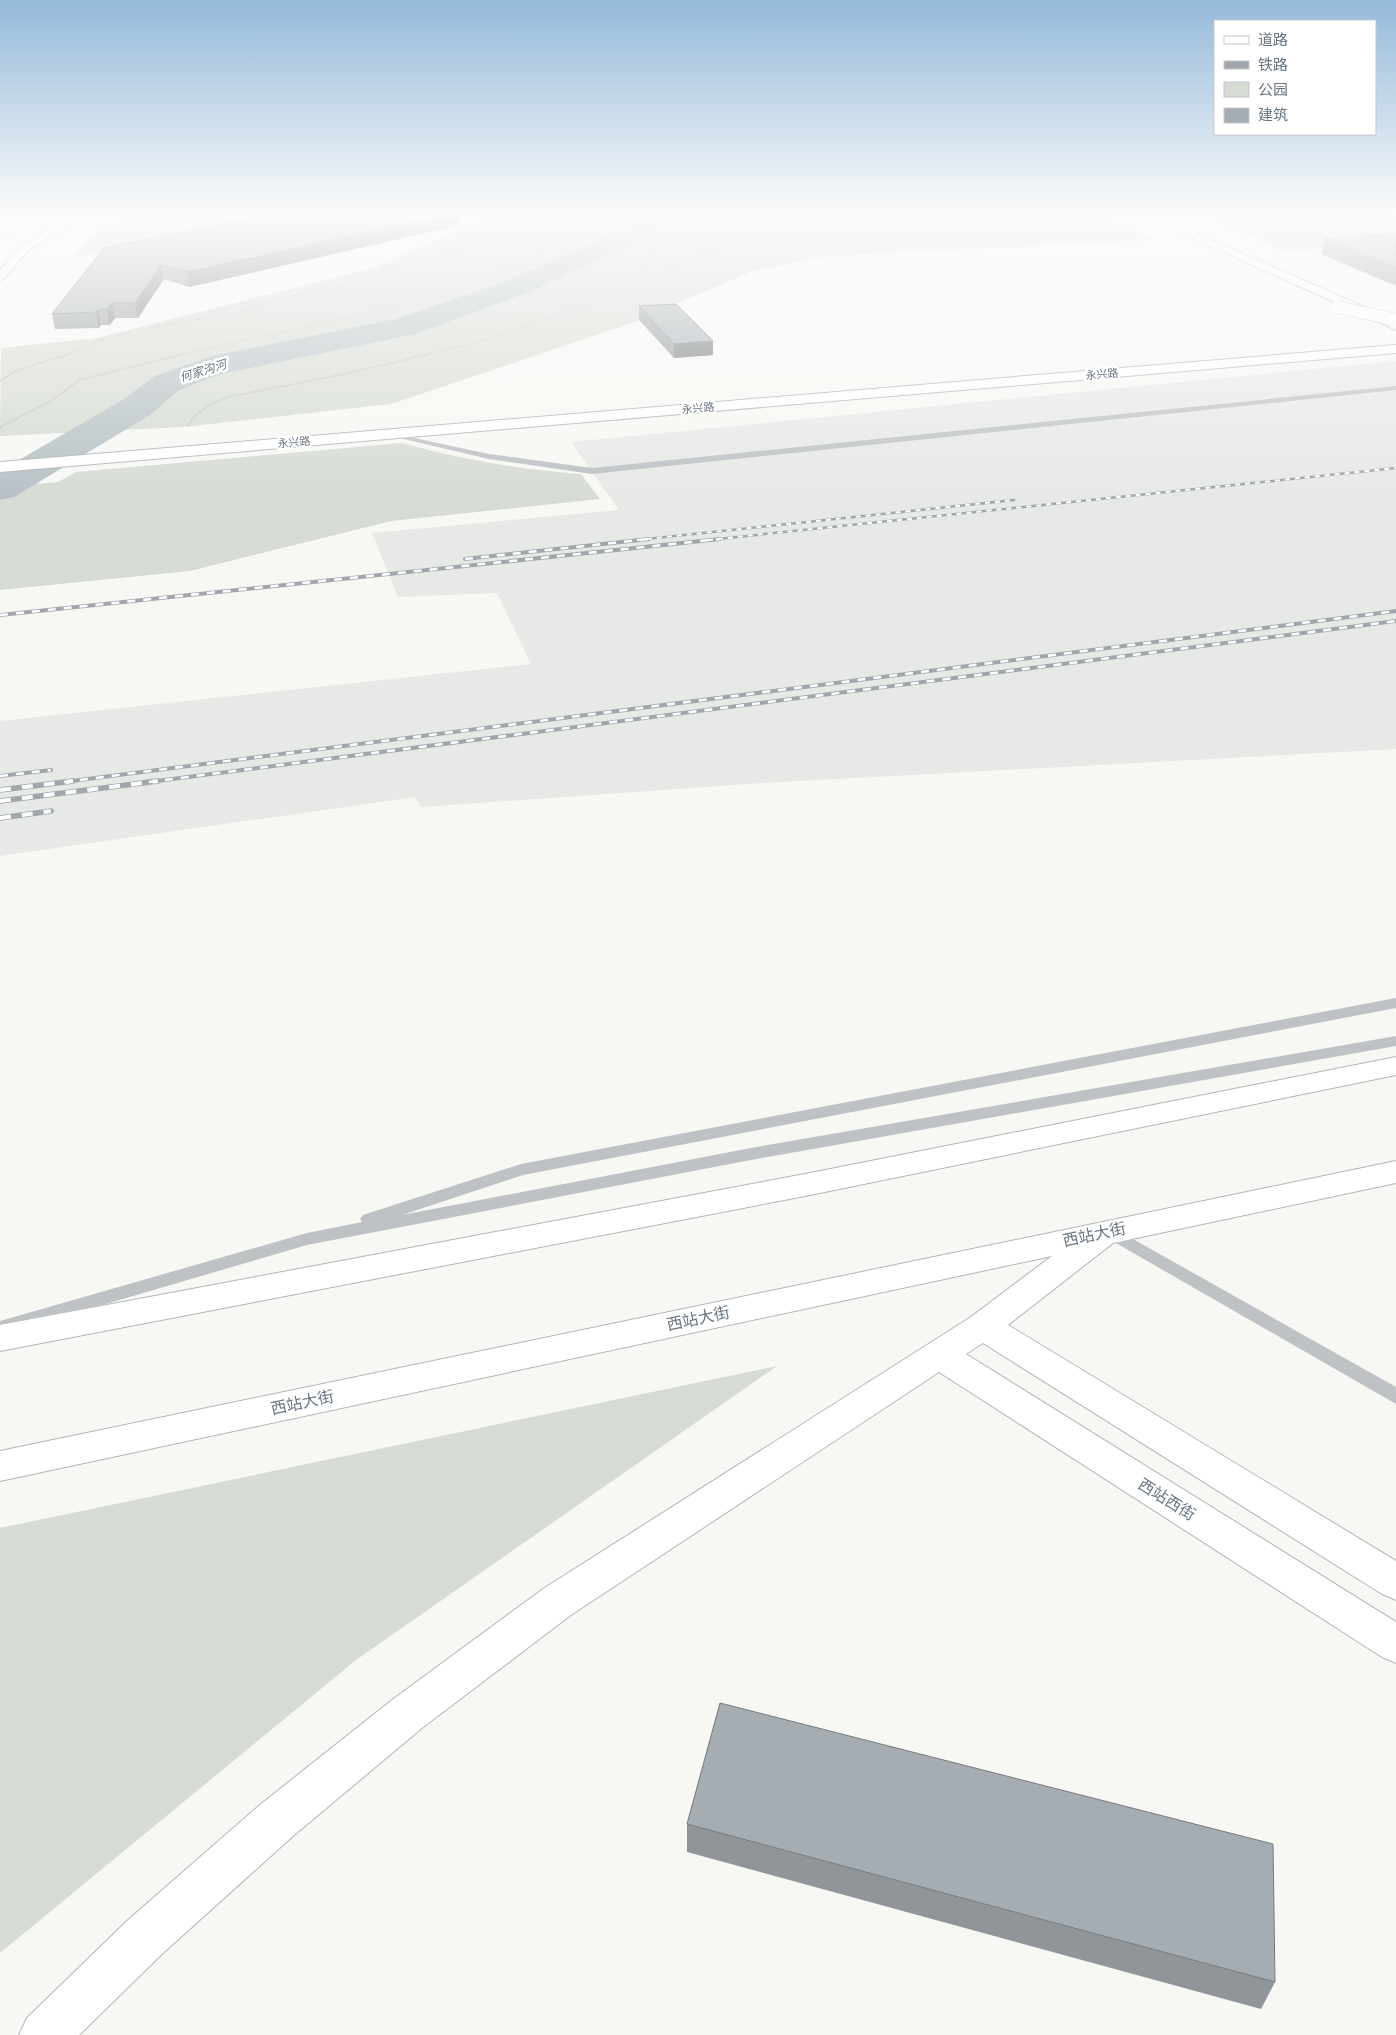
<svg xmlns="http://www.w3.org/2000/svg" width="1396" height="2035" viewBox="0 0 1396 2035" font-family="'Asap Condensed','Noto Sans SC',sans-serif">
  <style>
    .built { fill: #e7e9e7 }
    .green { fill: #d6dbd4 }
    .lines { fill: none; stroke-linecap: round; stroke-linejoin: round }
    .river { fill: #b7c1c5; fill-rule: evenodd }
    .secondary-casing { stroke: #b1b5ba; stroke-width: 2 }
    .path-far1 { stroke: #b8bbbd; stroke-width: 1; stroke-dasharray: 1 1; stroke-linecap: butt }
    .path { stroke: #b8bbbd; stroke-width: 2; stroke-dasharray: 1 1; stroke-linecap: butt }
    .lane { fill: #bec2c5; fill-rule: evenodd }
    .secondary { fill: #fff; fill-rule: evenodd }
    .rail-far2-casing { stroke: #a0a6ab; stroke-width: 2.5 }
    .rail-far1-casing { stroke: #a0a6ab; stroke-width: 4 }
    .rail-casing { stroke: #a0a6ab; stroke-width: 5.5 }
    .rail-far2 { stroke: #fff; stroke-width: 2; stroke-dasharray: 5; stroke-linecap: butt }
    .rail-far1 { stroke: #fff; stroke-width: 2.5; stroke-dasharray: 8; stroke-linecap: butt }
    .rail { stroke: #fff; stroke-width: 4; stroke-dasharray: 11; stroke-linecap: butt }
    .secondary-bridge-casing { stroke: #b1b5ba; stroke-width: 13; stroke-linecap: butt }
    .secondary-bridge { stroke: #fff; stroke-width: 12 }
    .wall { fill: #8f9599 }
    .shaded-wall { fill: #74797d }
    .building { fill: #a6adb2; stroke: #74797d }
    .labels { text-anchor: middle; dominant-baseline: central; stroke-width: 5; stroke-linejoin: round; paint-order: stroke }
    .far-street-label { font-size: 11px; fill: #697682; stroke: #fff }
    .far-water-label { font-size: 12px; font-style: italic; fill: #64777e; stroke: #fff }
    .near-street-label { font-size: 16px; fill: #697682; stroke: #fff }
  </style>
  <rect width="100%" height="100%" fill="#f7f7f4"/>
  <path class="built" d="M1396 361V749L762 783 421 807 415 797 0 856V721L531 664 497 593 398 597 372 533 619 510 571 442Z"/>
  <g class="green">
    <path d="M193 212H309L74 257C80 250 86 240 94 234 117 215 165 214 193 212Z"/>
    <path d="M496 212H1097L1154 240 825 256 753 271 632 323 391 404 183 427 0 436 1 348 97 338 377 267Z"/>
    <path d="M1193 212H1396V243L1285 251Z"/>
    <path d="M402 443C461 459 520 470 581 474L600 499 391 521 190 571 0 590V487L58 482 76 472Z"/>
    <path d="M777 1366 356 1660 0 1953V1528Z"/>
  </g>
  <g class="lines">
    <path class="river" d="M661 212H694L690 217 529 292 415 334 221 374 179 390 150 415 14 497 0 500V471L124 399 155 376 212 356 396 319 509 280Z"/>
    <g class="secondary-casing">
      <g id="secondary">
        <path d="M128 212H152L147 215C112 220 69 224 39 243 25 252 14 267 4 279L0 280V270L21 247 42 233 70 224Z"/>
        <path d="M1135 212H1148L1396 321V330Z"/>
        <path d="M59 214 64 217 63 219 0 236V230Z"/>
        <path d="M1396 345V353L0 472V462Z"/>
        <path d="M1396 1057V1075L805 1196 0 1351V1325L805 1174Z"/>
        <path d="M1396 1161V1183L1113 1243 1008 1325 1396 1561V1600L1382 1594 983 1343 966 1354 1396 1622V1663L1382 1657 939 1372 571 1615 422 1728 293 1836 162 1954 79 2035H19L27 2018 128 1920 261 1804 392 1700 543 1589 971 1317 1052 1256 0 1481V1451Z"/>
      </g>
    </g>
    <g class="path-far1">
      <path d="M1378 212 1383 213 1396 229"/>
      <path d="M565 215 599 212"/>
      <path d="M864 215 938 231"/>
      <path d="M1252 234 1295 212"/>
      <path d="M978 235 1068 242 1086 246"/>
      <path d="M517 264 619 212"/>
      <path d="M649 278 642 269C673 201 818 213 880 214 929 215 979 215 1028 219"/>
      <path d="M66 355 103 339 148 328 240 312 291 296 343 287 359 282 388 267 447 255 482 239 554 221 566 212"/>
      <path d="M178 355 362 315 515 265H555L610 259 680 262"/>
      <path d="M425 355 475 343 611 296 711 250 758 235 827 228 973 234 1010 229 1029 219 1052 212"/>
    </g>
    <g class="path">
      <path d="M0 381 15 371 69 354"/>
      <path d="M188 426 193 418 207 406 228 397 344 374 430 354"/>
      <path d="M0 427 53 400 79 380 183 354"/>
    </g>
    <g class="lane">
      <path d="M1396 386V390L592 474 489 459 382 434 386 432 489 454 592 468Z"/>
      <path d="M1396 998V1008L523 1175 402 1215 751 1148 1396 1036V1046L751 1160 307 1245 0 1335V1321L307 1233 362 1222 360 1219 363 1215 521 1164Z"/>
      <path d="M1108 1225 1396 1387V1404L1102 1235 1099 1231 1102 1227Z"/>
    </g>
    <use href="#secondary" class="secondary"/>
    <g class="rail-far2-casing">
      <g id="rail-far2">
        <path d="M637 540 1014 500"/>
        <path d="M708 540 1396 468"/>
      </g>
    </g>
    <g class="rail-far1-casing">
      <g id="rail-far1">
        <path d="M465 559 649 539"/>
        <path d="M0 615 720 539"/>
        <path d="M0 776 51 770"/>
        <path d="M64 782 1396 611"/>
        <path d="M149 782 1396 621"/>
      </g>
    </g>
    <g class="rail-casing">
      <g id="rail">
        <path d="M0 790 73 781"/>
        <path d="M0 801 158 781"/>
        <path d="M0 818 51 811"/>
      </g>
    </g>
    <use href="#rail-far2" class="rail-far2"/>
    <use href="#rail-far1" class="rail-far1"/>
    <use href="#rail" class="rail"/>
    <g class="secondary-bridge-casing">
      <path id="secondary-bridge" d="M1338 307 1396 320"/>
    </g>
    <use href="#secondary-bridge" class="secondary-bridge"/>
  </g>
  <g class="wall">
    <path d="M460 225 189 287 164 279 138 318H115L110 325H101L99 328 55 329 52 314 104 248Z"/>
    <path d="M1396 234V286L1321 254 1325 239Z"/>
    <path d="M639 306 713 341V355L674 358 639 320Z"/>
    <path d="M687 1824 1275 1982 1261 2009 687 1852Z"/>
  </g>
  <g class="shaded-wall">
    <path d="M459 212 460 225 189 287 187 272Z"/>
    <path d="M161 265 164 279 138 318 135 303Z"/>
    <path d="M112 303 115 318 110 325 107 309Z"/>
    <path d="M98 310 101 325 99 328 96 312Z"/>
    <path d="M713 341V355L674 358V344Z"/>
  </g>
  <g class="building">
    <path d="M285 212H459L187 272 161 265 135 303H112L107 309 98 310 96 312 52 314 104 248Z"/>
    <path d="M1396 234V268L1325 239Z"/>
    <path d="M676 304 713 341 674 344 639 306Z"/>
    <path d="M720 1703 1273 1844 1275 1982 687 1824Z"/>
  </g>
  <linearGradient id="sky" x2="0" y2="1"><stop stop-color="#94b9da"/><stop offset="0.43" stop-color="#fbfbfa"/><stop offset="1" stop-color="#fbfbfa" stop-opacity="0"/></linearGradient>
  <rect width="1396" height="497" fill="url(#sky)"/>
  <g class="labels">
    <g class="far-street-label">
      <text transform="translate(1102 374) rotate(-5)">永兴路</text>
      <text transform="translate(698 408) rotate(-5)">永兴路</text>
      <text transform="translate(294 442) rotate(-5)">永兴路</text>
    </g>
    <g class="far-water-label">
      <text transform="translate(203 371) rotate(-17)">何家沟河</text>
    </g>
    <g class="near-street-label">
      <text transform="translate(1094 1234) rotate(-12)">西站大街</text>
      <text transform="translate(698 1318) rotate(-12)">西站大街</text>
      <text transform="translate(302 1402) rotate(-12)">西站大街</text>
      <text transform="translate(1167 1499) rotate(32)">西站西街</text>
    </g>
  </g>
  <rect x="1214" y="20" width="162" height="115" fill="#ffffff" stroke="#c3c8cd"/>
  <rect x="1224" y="36" width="25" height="8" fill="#ffffff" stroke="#c3c8cd"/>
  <text x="1258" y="45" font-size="15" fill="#697682">道路</text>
  <rect x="1224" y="61" width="25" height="8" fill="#a0a6ab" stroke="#c3c8cd"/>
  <text x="1258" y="70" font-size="15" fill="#697682">铁路</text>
  <rect x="1224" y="82" width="25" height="15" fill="#d6dbd4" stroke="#c3c8cd"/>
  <text x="1258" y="95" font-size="15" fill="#697682">公园</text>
  <rect x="1224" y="108" width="25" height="15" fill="#a6adb2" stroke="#c3c8cd"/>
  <text x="1258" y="120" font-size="15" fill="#697682">建筑</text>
</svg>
